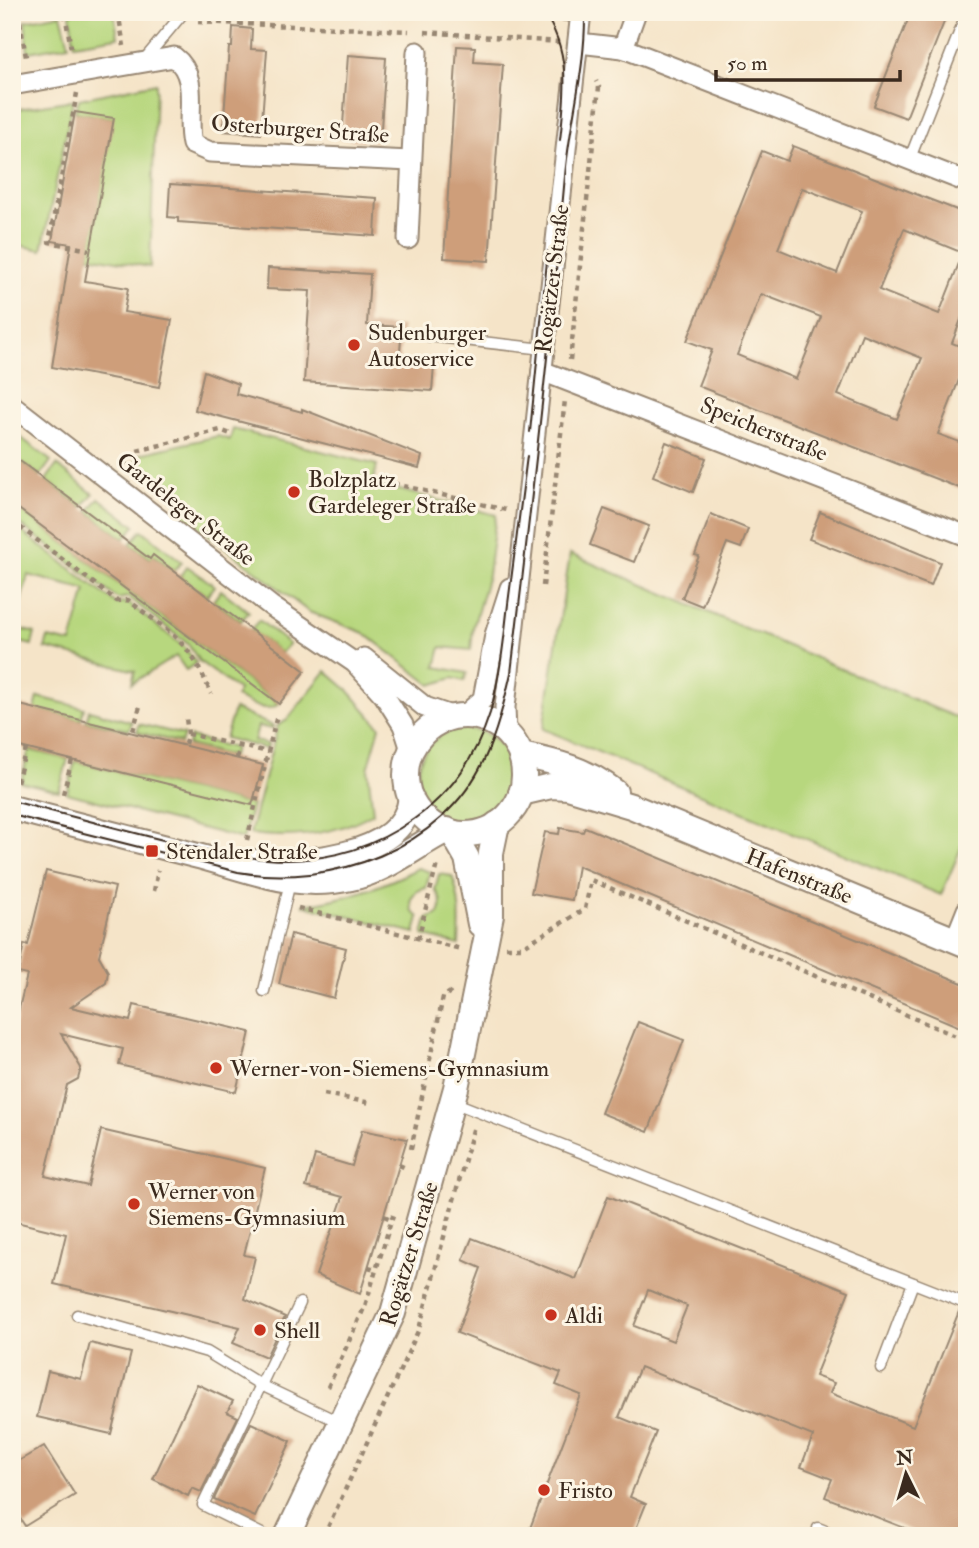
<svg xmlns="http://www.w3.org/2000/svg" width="979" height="1548" viewBox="0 0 979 1548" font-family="'IM FELL Double Pica',serif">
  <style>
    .green { fill: #b7d77e; stroke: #79804e; stroke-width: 2 }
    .building { fill: #ce9e7a; fill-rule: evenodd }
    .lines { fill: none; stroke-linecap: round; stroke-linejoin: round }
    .service-casing { stroke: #988773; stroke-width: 13 }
    .minor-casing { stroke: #988773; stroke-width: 23 }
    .tertiary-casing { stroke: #988773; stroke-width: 28 }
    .path { stroke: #988773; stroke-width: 4.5; stroke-dasharray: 5 5; stroke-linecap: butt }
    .service { stroke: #fff; stroke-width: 10 }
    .minor { stroke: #fff; stroke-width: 19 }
    .tertiary { stroke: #fff; stroke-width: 24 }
    .tram { stroke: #3b2a1e; stroke-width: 2 }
    .poi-dot { fill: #c8321e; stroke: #fcf5e5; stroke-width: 2.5 }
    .labels { text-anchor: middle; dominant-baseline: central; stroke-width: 6; stroke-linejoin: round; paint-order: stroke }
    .street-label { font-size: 23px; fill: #3b2a1e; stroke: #fcf5e5 }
    .poi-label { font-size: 23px; fill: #3b2a1e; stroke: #fcf5e5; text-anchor: start }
  </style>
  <rect width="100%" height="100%" fill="#fcf5e5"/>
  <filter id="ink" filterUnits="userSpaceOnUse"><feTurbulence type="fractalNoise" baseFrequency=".0143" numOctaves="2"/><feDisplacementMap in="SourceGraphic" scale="14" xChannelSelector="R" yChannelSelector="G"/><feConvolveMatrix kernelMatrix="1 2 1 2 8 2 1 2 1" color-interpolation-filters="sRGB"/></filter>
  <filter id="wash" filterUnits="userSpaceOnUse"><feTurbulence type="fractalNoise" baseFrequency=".00686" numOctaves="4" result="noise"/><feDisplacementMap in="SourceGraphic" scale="28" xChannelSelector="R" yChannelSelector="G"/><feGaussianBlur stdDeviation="1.57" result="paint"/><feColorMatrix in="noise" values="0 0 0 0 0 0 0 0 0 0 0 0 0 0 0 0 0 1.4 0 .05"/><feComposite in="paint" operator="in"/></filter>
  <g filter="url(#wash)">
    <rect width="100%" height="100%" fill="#f5e4c8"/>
    <g class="green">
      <path d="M114 12 118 37 74 44 70 13Z"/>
      <path d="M61 14 69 45 28 52 25 21Z"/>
      <path d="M156 83 150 267 89 256 113 118 75 112 79 99Z"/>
      <path d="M73 100 42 250 14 244 12 250V110Z"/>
      <path d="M233 429 377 465 373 483 496 515 488 575 473 628 471 650 441 647 436 667 467 673 464 681 453 678 431 685 364 633 309 612 175 509 184 496 135 461 140 454 218 436 230 440Z"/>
      <path d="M15 433 51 461 40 476 12 455Z"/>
      <path d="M57 465 93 494 82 507 46 480Z"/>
      <path d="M99 498 135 526 124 539 88 512Z"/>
      <path d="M12 504 279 704C265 714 250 703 236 697L238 690 199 661 188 644 128 597 118 599 12 518Z"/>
      <path d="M12 524 117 604 127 602 184 647 196 663 186 670 176 656 132 683 135 671 45 648 48 638 71 643 86 590 28 575 14 627 35 633 32 645 12 640Z"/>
      <path d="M142 530 182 562 174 571 154 555 151 559 130 544Z"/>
      <path d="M570 554 967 722V834L941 895 543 729Z"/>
      <path d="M187 566 215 586 207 596 180 576Z"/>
      <path d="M221 590 249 612 241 621 213 601Z"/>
      <path d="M259 620 289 644 281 653 251 630Z"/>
      <path d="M326 671 348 690 380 727 368 769 373 813C336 835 292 839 250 834L278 725 286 721Z"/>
      <path d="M38 697 84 708 81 720 35 709Z"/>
      <path d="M234 709 273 726 272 729 258 726 254 741 268 744 267 749 225 738Z"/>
      <path d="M89 710 132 722 129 730 86 721Z"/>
      <path d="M139 724 184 735 181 743 137 732Z"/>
      <circle cx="465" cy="776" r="47"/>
      <path d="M190 737 235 748 232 756 188 745Z"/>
      <path d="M29 750 68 759 59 791 21 782Z"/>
      <path d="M75 761 252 805 243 839 67 793Z"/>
      <path d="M418 868 430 872 426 888 417 891 411 899 412 911 419 917 415 933 303 905C344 899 381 888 418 868Z"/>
      <path d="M439 874 452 876C461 898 460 921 459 945L423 935 427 919 439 914C443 905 441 897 435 890Z"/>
    </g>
    <g id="blocks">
      <g class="building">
        <path d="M911 12H948L906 118 874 106Z"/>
        <path d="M233 27 252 29 251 49 267 50 261 134 223 131 229 47H232Z"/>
        <path d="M457 46 475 47 474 62 503 64 489 261 444 258Z"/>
        <path d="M348 55 386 58 380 142 342 139Z"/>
        <path d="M75 112 114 118 85 281 128 288 124 312 172 320 159 387 52 367 71 244 52 241Z"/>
        <path d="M793 146 967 214V304L952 343 967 349V374L962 372 938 434 967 445V491L698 386 712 350 687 341 762 151 787 161ZM802 188 862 211 837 273 778 249ZM904 229 963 253 939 314 879 290ZM761 294 821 317 796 379 737 355ZM862 334 922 358 897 419 838 395Z"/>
        <path d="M170 184 377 198 375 236 178 222V218L168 217Z"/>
        <path d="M268 268 370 274 367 325 402 327 399 363 434 365 432 391 304 382 310 291 267 289Z"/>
        <path d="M204 371 238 384 236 394 302 412V409L422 456 419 468 195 410Z"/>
        <path d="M666 442 706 458 693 492 653 476Z"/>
        <path d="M12 455 150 559 153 555 305 671 279 704 12 504Z"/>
        <path d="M604 509 649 526 634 562 590 545Z"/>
        <path d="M820 512 940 562 931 586 809 539Z"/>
        <path d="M711 514 748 529 741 548 727 543 702 606 682 598 699 556 695 555Z"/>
        <path d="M12 703 263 765 252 805 12 745Z"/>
        <path d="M585 827 967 985V1030L578 866 572 900 531 893 545 832 559 834 560 828 583 832Z"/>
        <path d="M46 871 115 887 99 956 108 972 106 983 71 1007 130 1021 134 1005 250 1032 236 1092 119 1065 123 1049 61 1034 81 1068 78 1079 67 1085 45 1176 88 1186 101 1130 265 1168 244 1255 255 1257 245 1299 285 1317 266 1357 233 1343 240 1327 54 1284 66 1234 12 1221V1181L19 1150 12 1148V1038L27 975 18 973 24 944 28 945Z"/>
        <path d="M291 934 346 948 334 998 279 984Z"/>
        <path d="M638 1022 684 1040 648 1132 601 1113Z"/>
        <path d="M362 1130 407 1139 360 1294 316 1275 343 1197 306 1187 315 1155 352 1166Z"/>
        <path d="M608 1196 849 1291 815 1376 834 1383 830 1393 913 1426 960 1309 967 1311V1536H925L825 1497 832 1479 801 1467 813 1436 640 1367 619 1417 656 1432 630 1497 646 1504 633 1536H527L581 1395 556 1385 561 1373 457 1333 481 1268 463 1260 472 1238 576 1279ZM648 1290 687 1306 673 1341 634 1326Z"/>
        <path d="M90 1343 131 1353 111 1434 37 1417 48 1371 81 1379Z"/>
        <path d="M197 1384 233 1401 227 1412 238 1417 201 1492 192 1488 188 1496 153 1479Z"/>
        <path d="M251 1423 291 1441 255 1517 214 1499Z"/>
        <path d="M44 1446 75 1495 25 1526 12 1506V1465Z"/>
      </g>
    </g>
  </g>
  <g filter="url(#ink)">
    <use href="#blocks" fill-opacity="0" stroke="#988773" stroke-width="2"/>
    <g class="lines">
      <g class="service-casing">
        <g id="service">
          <path d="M529 12 581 17"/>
          <path d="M144 60 184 12"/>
          <path d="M910 158 967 13"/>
          <path d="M428 336 544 349"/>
          <path d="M264 991 290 882"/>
          <path d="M453 1102 967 1304"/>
          <path d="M77 1315 207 1352 261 1385 300 1303"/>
          <path d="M881 1368 913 1283"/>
          <path d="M818 1528 838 1536"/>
          <path d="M266 1536 203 1505 261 1385 339 1422"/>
        </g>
      </g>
      <g class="minor-casing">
        <g id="minor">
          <path d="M579 43 623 48 967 182"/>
          <path d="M623 48 636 12"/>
          <path d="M12 85 174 57C201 77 185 114 192 144L210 152 411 161"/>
          <path d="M408 239 417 52"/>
          <path d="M542 371 967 536"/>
          <path d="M12 405 271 606 355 663 384 695 403 725 411 750"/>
          <path d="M364 658 425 707 454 717"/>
          <path d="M465 715 483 699 495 635 510 588"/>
          <path d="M506 733 505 707 581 12"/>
          <path d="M955 940 967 910"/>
        </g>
      </g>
      <g class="tertiary-casing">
        <g id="tertiary">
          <circle cx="465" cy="775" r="59"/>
          <path d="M521 755C556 762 586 769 615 792"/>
          <path d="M521 793 551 786 568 787 631 806 967 945"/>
          <path d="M12 808C73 824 134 839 194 855 250 869 292 891 351 878 387 871 415 846 447 830"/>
          <path d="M452 832 467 858 480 924"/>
          <path d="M250 862C297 864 404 860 411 798"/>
          <path d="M287 1536 393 1313 456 1088 491 915V853L497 824"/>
        </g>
      </g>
      <g class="path">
        <path d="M118 12 124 46"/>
        <path d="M65 14 71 48"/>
        <path d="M20 22 26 57"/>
        <path d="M198 22 409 31"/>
        <path d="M425 32 559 42"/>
        <path d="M77 93 49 242 89 250"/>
        <path d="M570 360 599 87 596 81"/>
        <path d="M123 465 137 451 220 430 231 434"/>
        <path d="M374 479 506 510"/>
        <path d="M12 521 117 601 128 600C172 634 190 641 211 694"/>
        <path d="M543 586 565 400"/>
        <path d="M133 731 140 706"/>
        <path d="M188 734 240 746"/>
        <path d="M185 744 188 734 186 718"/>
        <path d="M237 758 240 746 269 752"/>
        <path d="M17 782 26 749"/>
        <path d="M63 794 72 760"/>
        <path d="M247 840 277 715"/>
        <path d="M154 891 158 870"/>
        <path d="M298 908 461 949"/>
        <path d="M418 939 437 864"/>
        <path d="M506 947H522L585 909 591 880 967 1041"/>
        <path d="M324 1094 371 1103"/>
        <path d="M411 1149 443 997 452 991"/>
        <path d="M399 1165 406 1168"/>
        <path d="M384 1216 391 1219"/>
        <path d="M368 1267 376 1269"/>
        <path d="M328 1387 365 1306 393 1215"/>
        <path d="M324 1536 419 1329 474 1126"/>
      </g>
      <use href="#service" class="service"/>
      <use href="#minor" class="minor"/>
      <use href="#tertiary" class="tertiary"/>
      <g class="tram">
        <path d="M543 12C572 51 565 95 560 140"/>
        <path d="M530 432 548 251"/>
        <path d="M12 801C58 813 105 825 151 837 246 861 328 880 414 819 451 793 476 757 490 713 500 677 504 640 508 604 514 555 521 506 527 456"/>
        <path d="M12 815 238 872C331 888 442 850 484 760 497 732 504 703 511 673 531 507 550 342 565 176 570 121 586 68 585 12"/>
      </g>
    </g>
  </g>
  <g class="poi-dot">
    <circle cx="354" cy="345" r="7"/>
    <circle cx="294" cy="492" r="7"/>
    <rect x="145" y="844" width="14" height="14" rx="3.5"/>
    <circle cx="216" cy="1068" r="7"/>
    <circle cx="134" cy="1204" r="7"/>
    <circle cx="551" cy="1315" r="7"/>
    <circle cx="260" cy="1330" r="7"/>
    <circle cx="544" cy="1490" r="7"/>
  </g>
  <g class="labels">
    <g class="street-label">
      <text transform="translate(300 129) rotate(4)">Osterburger Straße</text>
      <text transform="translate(552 279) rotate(-83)">Rogätzer Straße</text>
      <text transform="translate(764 429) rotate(22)">Speicherstraße</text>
      <text transform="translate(186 509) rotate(38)">Gardeleger Straße</text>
      <text transform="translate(799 876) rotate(22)">Hafenstraße</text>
      <text transform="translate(409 1254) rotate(-73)">Rogätzer Straße</text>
    </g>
    <g class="poi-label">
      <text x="368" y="332">Sudenburger<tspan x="368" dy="26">Autoservice</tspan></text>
      <text x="308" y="479">Bolzplatz<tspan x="308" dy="26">Gardeleger Straße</tspan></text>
      <text x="166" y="851">Stendaler Straße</text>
      <text x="230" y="1068">Werner-von-Siemens-Gymnasium</text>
      <text x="148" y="1191">Werner von<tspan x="148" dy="26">Siemens-Gymnasium</tspan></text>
      <text x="565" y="1315">Aldi</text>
      <text x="274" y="1330">Shell</text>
      <text x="558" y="1490">Fristo</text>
    </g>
  </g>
  <rect width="979" height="1548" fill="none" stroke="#fcf5e5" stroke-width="42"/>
  <g transform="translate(906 1474) rotate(355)" stroke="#fcf5e5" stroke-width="5" paint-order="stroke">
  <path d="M0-5L12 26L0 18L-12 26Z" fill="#3b2a1e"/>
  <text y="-10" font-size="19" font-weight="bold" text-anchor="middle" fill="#3b2a1e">N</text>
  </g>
  <path d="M716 70v10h184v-10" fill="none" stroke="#3b2a1e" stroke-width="3.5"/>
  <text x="727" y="70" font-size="21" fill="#3b2a1e" stroke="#fcf5e5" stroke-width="5" paint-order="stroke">50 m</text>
</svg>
